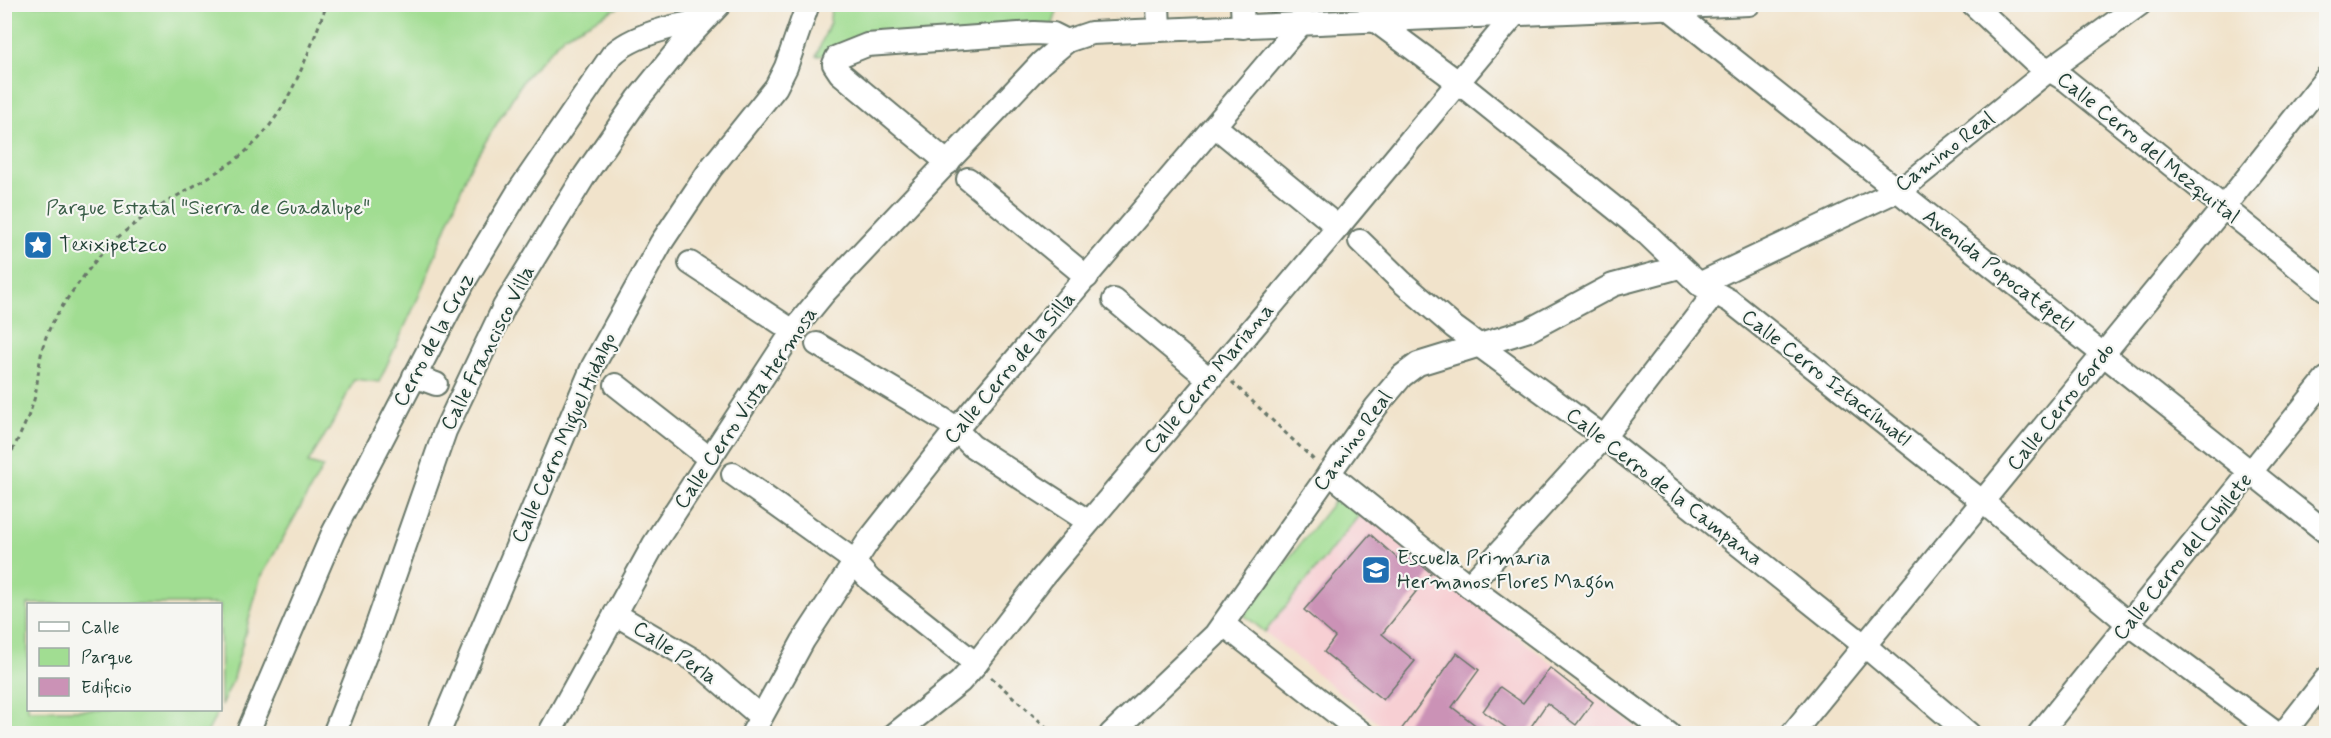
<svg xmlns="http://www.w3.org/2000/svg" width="2331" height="738" viewBox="0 0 2331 738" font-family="Mynerve,sans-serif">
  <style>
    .built { fill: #f7cfd3 }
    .green { fill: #a1dd92; stroke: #608d63; stroke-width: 1.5 }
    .building { fill: #cb92b6 }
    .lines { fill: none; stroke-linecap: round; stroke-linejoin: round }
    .minor-casing { stroke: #687769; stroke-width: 26 }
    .path { stroke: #687769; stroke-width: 3; stroke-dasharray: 4.5 4.5; stroke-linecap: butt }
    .minor { stroke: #fff; stroke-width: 22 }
    .labels { text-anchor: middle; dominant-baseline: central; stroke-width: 4.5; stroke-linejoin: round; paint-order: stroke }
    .street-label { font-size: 21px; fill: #1f3d34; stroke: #f6f6f2 }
    .park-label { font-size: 21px; fill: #395d47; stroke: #f6f6f2 }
    .poi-label { font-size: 21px; fill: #1f3d34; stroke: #f6f6f2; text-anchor: start }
  </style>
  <rect width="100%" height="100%" fill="#f6f6f2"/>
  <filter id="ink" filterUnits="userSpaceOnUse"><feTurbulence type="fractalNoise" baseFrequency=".0167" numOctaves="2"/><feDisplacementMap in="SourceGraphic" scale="12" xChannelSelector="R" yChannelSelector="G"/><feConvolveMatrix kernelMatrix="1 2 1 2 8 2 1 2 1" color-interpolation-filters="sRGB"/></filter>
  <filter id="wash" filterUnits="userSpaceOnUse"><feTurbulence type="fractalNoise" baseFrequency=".008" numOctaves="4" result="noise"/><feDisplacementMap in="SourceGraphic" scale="24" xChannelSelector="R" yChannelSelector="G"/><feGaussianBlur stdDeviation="1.35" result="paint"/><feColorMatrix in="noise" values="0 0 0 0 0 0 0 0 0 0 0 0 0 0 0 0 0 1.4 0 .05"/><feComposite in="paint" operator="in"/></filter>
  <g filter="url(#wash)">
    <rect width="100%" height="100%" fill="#f1e3cb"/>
    <path class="built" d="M1365 508 1512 633 1644 733H1390L1265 632Z"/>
    <g class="green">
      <path d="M4 5H623L565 35 524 79 470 167 419 296 379 382 354 379 338 414 308 463 323 467 260 579 232 682 221 706 220 604H28V710H219L207 733H5Z"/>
      <path d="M831 5H1059L1051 30 816 56 830 22Z"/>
      <path d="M1343 490 1365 508 1265 632 1244 615Z"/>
    </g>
    <g id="blocks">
      <g class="building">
        <path d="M1370 534 1398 559 1404 551 1431 573 1382 634 1415 661 1383 700 1324 652 1335 637 1304 610Z"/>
        <path d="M1457 653 1479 670 1452 707 1487 734H1398Z"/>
        <path d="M1550 668 1593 702 1576 725 1547 703 1526 734H1515L1483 711 1500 687 1523 703Z"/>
      </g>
    </g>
  </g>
  <g filter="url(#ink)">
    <use href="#blocks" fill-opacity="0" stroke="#687769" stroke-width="1.5"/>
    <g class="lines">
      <g class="minor-casing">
        <g id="minor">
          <path d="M1158 4 1159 30"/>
          <path d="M1242 4 1243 27"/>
          <path d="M1973 4 2034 61 2066 80 2326 290"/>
          <path d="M1670 9 2326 532"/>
          <path d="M1377 22 1458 82 1647 234 1699 284 1730 301 1983 502 2129 624 2277 734"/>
          <path d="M1216 127 1338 227"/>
          <path d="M948 163 840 73 834 64 837 57 867 45 1034 33 1053 34 1067 41 1091 33 1749 4"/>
          <path d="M968 179 1087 277"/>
          <path d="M1360 241 1402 282 1454 327 1604 437 1864 645 1969 734"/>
          <path d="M690 263 793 331"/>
          <path d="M1699 284 1896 191 1912 181 2049 70 2140 4"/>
          <path d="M1114 300 1209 379"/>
          <path d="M817 344 941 418 950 424 972 446 1089 522"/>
          <path d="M414 376 436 384"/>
          <path d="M616 385 709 458"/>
          <path d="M1329 473 1469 586 1669 734"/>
          <path d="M733 474 849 557 870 580 976 664"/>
          <path d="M1469 586 1604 437 1715 293"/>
          <path d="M615 614 697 662 761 717"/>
          <path d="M1223 624 1363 734"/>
          <path d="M247 734 333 533 465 280 518 192 612 55C632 35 675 25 703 21"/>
          <path d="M334 734 376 628 445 431 504 307 585 175 638 99 685 41 720 4"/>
          <path d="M438 734 593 366 661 243 711 168 776 87 786 67 808 4"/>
          <path d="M549 734 654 544 793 331 824 293 1041 63 1067 41"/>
          <path d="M752 734 803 641 869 540 955 431 1300 25"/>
          <path d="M895 734 960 682 976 664 1042 578 1338 227 1515 14"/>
          <path d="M1111 734 1215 635 1376 407 1402 376 1418 364 1529 330 1613 285 1680 267"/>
          <path d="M1792 734 2223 208 2326 78"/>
          <path d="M2039 734 2326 379"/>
          <path d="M2283 734 2326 679"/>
        </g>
      </g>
      <g class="path">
        <path d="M1232 382 1314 460"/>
        <path d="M4 467C15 445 27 423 34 400 39 379 38 358 46 337 55 313 77 285 93 264 129 217 184 195 232 162 285 126 305 61 327 4"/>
        <path d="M991 677 1054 734"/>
      </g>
      <use href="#minor" class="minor"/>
    </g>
  </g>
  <defs>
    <g id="sight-square" transform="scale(1.5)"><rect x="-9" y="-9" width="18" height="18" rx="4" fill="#1f6fb2" stroke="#f6f6f2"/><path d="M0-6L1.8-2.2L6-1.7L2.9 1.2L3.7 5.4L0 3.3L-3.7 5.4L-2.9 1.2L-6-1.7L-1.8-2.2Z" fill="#fff"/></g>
    <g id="school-square" transform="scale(1.5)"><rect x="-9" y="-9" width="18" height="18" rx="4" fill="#1f6fb2" stroke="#f6f6f2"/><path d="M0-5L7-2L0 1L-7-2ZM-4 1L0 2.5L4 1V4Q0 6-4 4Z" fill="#fff"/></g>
  </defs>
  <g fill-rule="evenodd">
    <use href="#sight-square" x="38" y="245"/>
    <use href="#school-square" x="1376" y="570"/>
  </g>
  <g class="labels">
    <g class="street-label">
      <text transform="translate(2148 148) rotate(39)">Calle Cerro del Mezquital</text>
      <text transform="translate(1945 152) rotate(-37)">Camino Real</text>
      <text transform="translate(1998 271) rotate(38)">Avenida Popocatépetl</text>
      <text transform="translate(434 340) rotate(-62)">Cerro de la Cruz</text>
      <text transform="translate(488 348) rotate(-63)">Calle Francisco Villa</text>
      <text transform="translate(1010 368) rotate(-50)">Calle Cerro de la Silla</text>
      <text transform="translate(1826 378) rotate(38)">Calle Cerro Iztaccíhuatl</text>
      <text transform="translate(1209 379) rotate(-50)">Calle Cerro Mariana</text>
      <text transform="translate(2061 407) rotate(-51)">Calle Cerro Gordo</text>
      <text transform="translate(746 408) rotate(-56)">Calle Cerro Vista Hermosa</text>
      <text transform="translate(564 438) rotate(-66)">Calle Cerro Miguel Hidalgo</text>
      <text transform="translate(1353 441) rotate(-54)">Camino Real</text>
      <text transform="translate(1664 487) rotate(38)">Calle Cerro de la Campana</text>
      <text transform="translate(2183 557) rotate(-51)">Calle Cerro del Cubilete</text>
      <text transform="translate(675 653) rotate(34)">Calle Perla</text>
    </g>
    <g class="park-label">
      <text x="208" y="208">Parque Estatal "Sierra de Guadalupe"</text>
    </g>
    <g class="poi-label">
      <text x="59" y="245">Texixipetzco</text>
      <text x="1397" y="558">Escuela Primaria<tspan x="1397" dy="24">Hermanos Flores Magón</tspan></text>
    </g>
  </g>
  <rect width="2331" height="738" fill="none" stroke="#f6f6f2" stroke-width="24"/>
  <rect x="27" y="603" width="195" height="108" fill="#f6f6f2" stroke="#a0aca6" stroke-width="1.5"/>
  <rect x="39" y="622" width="30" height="9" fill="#ffffff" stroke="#a0aca6" stroke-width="1.5"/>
  <text x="81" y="633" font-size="18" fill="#1f3d34">Calle</text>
  <rect x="39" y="648" width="30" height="18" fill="#a1dd92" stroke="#a0aca6" stroke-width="1.5"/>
  <text x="81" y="663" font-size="18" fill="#1f3d34">Parque</text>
  <rect x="39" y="678" width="30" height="18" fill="#cb92b6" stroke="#a0aca6" stroke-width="1.5"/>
  <text x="81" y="693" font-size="18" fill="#1f3d34">Edificio</text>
</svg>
